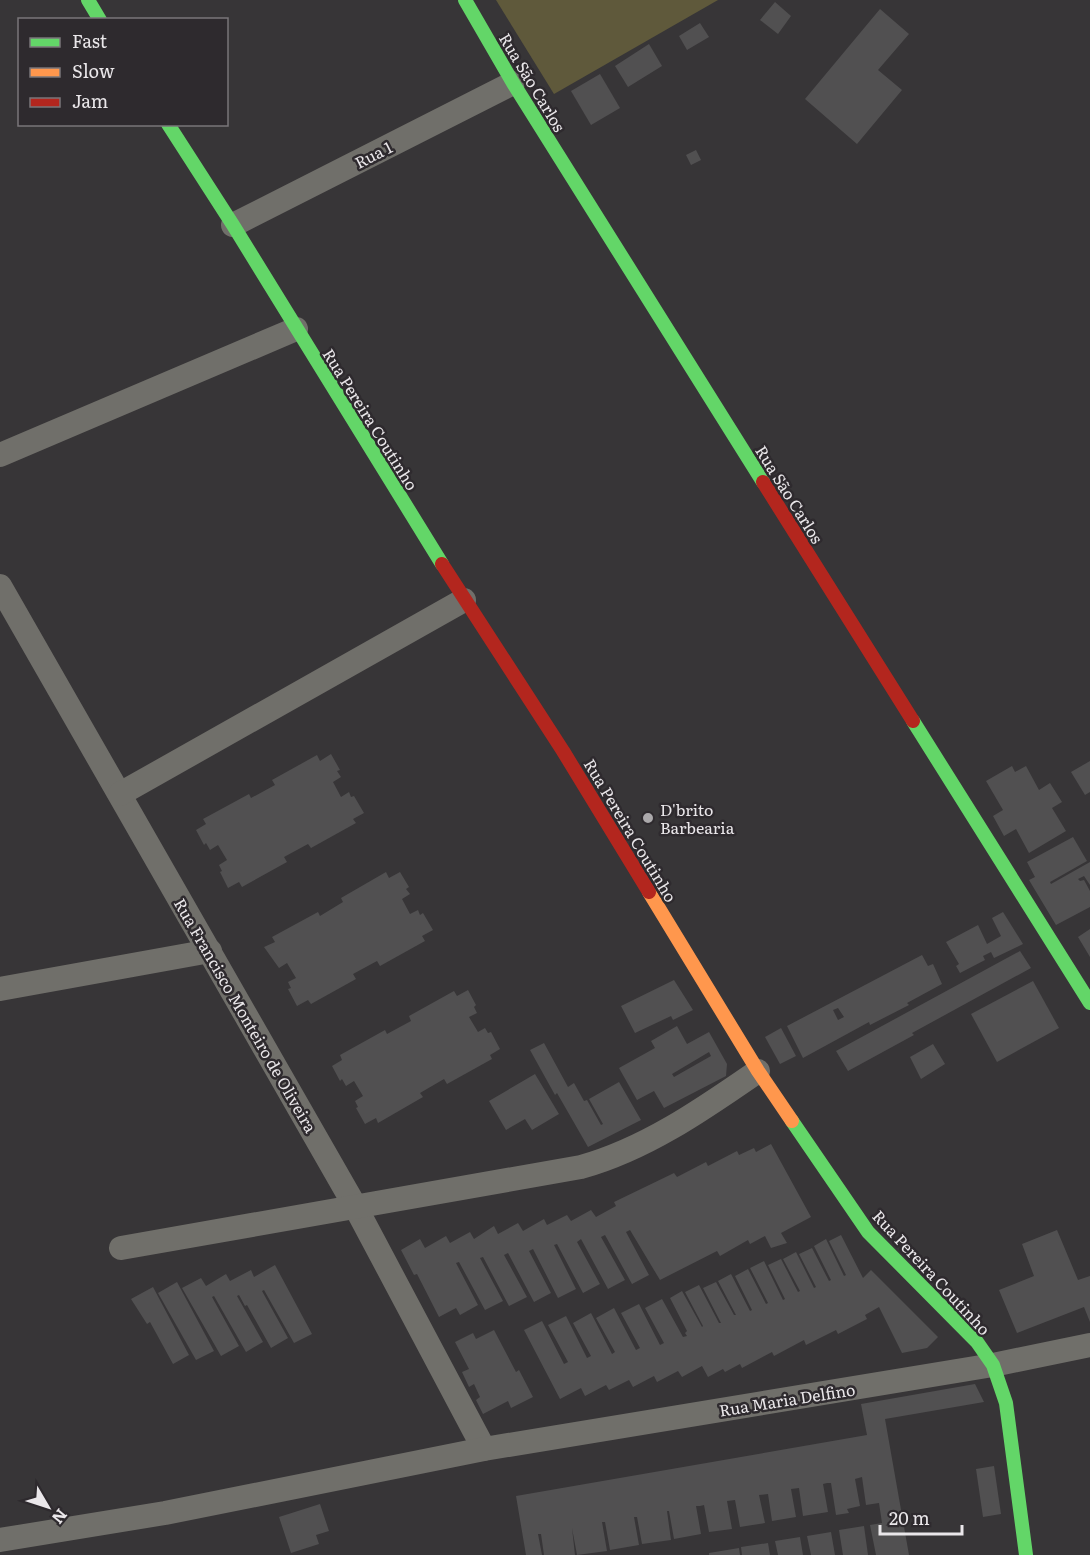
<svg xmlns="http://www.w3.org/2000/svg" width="1090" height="1555" viewBox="0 0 1090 1555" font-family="Literata,serif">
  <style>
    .forest { fill: #5f593b }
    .building { fill: #515051; fill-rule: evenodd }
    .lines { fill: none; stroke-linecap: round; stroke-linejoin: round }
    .street { stroke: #706f6a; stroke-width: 24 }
    .fast { stroke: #63d668; stroke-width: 14 }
    .slow { stroke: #ff974d; stroke-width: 14 }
    .jam { stroke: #b3261e; stroke-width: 14 }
    .poi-dot { fill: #aba9ab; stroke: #2e2a2e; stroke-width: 2 }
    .labels { text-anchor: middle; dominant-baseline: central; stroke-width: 5; stroke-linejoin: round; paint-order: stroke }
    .street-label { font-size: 16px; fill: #eae7ea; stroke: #2e2a2e }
    .poi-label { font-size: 16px; fill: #eae7ea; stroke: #2e2a2e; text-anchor: start }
  </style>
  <rect width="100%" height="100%" fill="#373537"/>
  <path class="forest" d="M496 0H718L554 94Z"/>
  <g class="building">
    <path d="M775 2 791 16 778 34 760 20Z"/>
    <path d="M880 9 909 34 878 70 902 90 857 144 805 99Z"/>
    <path d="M700 23 709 37 687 50 679 36Z"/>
    <path d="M649 44 662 66 628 87 615 66Z"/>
    <path d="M600 74 620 108 591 125 571 91Z"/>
    <path d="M696 150 701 160 691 165 686 155Z"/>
    <path d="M331 754 340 770 337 771 341 777 333 782 341 797 349 792 351 797 354 796 364 813 353 819 356 823 311 848 308 844 284 857 287 862 242 887 239 882 228 888 220 872 222 871 219 865 227 860 218 845 210 850 206 843 204 845 196 830 206 824 203 819 249 794 251 798 275 785 272 780 317 755 320 761Z"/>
    <path d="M1090 761V792L1085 795 1071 772Z"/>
    <path d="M1012 766 1015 772 1026 766 1039 790 1050 783 1062 802 1052 808 1066 831 1029 853 1016 829 1004 836 993 816 1003 810 986 781Z"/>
    <path d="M1073 837 1087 861 1050 882 1051 884 1090 862V885L1084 876 1078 879 1080 881 1084 880 1090 891V907L1056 925 1029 880 1035 877 1027 862Z"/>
    <path d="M386 872 389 878 400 872 409 887 406 889 410 894 402 899 410 914 418 910 420 915 423 913 433 930 422 936 425 941 380 966 377 961 353 974 356 979 311 1004 308 1000 297 1006 288 989 291 988 288 982 296 978 287 963 279 968 264 947 275 942 272 937 318 912 320 916 343 902 341 898Z"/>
    <path d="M1003 912 1023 944 994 958 991 952 983 956 985 960 960 973 956 966 959 964 946 942 978 925 987 944 1001 936 992 918Z"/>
    <path d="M1090 929V957L1078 937Z"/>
    <path d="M1020 951 1031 968 912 1033 914 1035 848 1071 836 1051Z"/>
    <path d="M922 955 928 966 933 964 942 984 907 1003 909 1005 870 1025 869 1022 803 1058 787 1026ZM838 1008 844 1017 838 1020 833 1010Z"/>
    <path d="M674 980 693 1010 673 1020 671 1016 635 1033 621 1006Z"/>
    <path d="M1033 981 1059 1028 997 1062 971 1014Z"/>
    <path d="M468 990 476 1005 474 1007 477 1013 469 1017 478 1032 485 1028 488 1033 491 1032 500 1049 490 1055 492 1059 447 1084 444 1079 420 1093 423 1097 378 1123 376 1118 365 1124 356 1108 358 1107 355 1101 363 1096 354 1081 346 1086 342 1079 340 1081 332 1066 342 1060 340 1055 385 1030 387 1034 411 1021 409 1016 454 991 457 996Z"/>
    <path d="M677 1026 687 1044 709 1032 727 1064 726 1076 664 1108 654 1091 637 1100 619 1068 655 1048 651 1041ZM709 1052 711 1056 674 1077 672 1074Z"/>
    <path d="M781 1028 796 1056 780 1064 765 1037Z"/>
    <path d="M544 1043 568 1087 574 1083 584 1101 587 1100 601 1125 603 1124 589 1099 619 1082 641 1120 588 1147 557 1093 555 1095 530 1050Z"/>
    <path d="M933 1044 945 1064 921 1079 910 1057Z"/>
    <path d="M535 1074 559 1114 532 1130 525 1119 506 1130 489 1101Z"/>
    <path d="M771 1144 811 1217 781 1233 787 1243 771 1248 765 1236 750 1244 748 1240 720 1256 717 1251 660 1280 630 1230 626 1232 649 1275 632 1284 605 1235 601 1237 625 1280 608 1289 581 1239 577 1242 600 1284 583 1293 557 1244 554 1245 576 1289 558 1298 533 1249 529 1251 551 1293 534 1302 508 1253 504 1255 527 1297 509 1306 483 1257 480 1258 503 1301 485 1310 459 1262 456 1263 478 1305 460 1315 456 1308 439 1317 417 1274 414 1275 401 1250 420 1239 425 1248 446 1236 450 1243 470 1232 474 1239 494 1226 498 1234 518 1223 523 1231 544 1219 547 1225 567 1215 571 1221 591 1210 596 1217 616 1206 614 1202 674 1173 677 1177 706 1162 708 1166 737 1151 739 1155 754 1148 756 1152Z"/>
    <path d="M1057 1230 1078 1280 1090 1276V1322L1084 1307 1017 1333 999 1290 1034 1276 1022 1244Z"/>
    <path d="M841 1235 863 1278 871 1270 938 1337 927 1348 902 1353 879 1307 865 1315 867 1319 838 1334 836 1330 806 1345 804 1340 774 1356 772 1352 742 1368 740 1364 725 1372 723 1369 708 1377 702 1366 682 1377 678 1371 657 1382 654 1376 633 1387 629 1380 609 1390 606 1385 585 1396 581 1388 560 1399 524 1330 542 1321 564 1364 568 1362 548 1325 566 1316 587 1358 591 1356 573 1323 591 1313 612 1354 615 1352 596 1318 614 1308 636 1350 640 1348 621 1313 639 1304 660 1345 664 1343 645 1308 662 1299 683 1337 687 1336 685 1333 687 1331 670 1298 682 1291 702 1327 703 1326 685 1292 699 1285 719 1323H721L703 1288 716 1282 734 1315H736L718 1281 731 1274 750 1311 752 1310 735 1276 748 1269 766 1304 768 1303 750 1268 764 1261 783 1300 785 1299 768 1265 781 1259 798 1292 800 1291 783 1259 796 1252 814 1288 816 1287 799 1254 812 1248 829 1281 831 1280 814 1246 826 1239 844 1276 846 1275 829 1241Z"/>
    <path d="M275 1265 312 1334 294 1343 264 1290 262 1291 288 1338 271 1348 247 1305 245 1306 239 1295 237 1296 263 1342 246 1352 214 1296 212 1297 239 1346 221 1356 182 1288 201 1278 206 1286 226 1274 230 1281 251 1270 254 1277Z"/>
    <path d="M177 1282 214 1351 196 1360 158 1293Z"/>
    <path d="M153 1287 189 1355 173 1364 150 1322 147 1324 131 1299Z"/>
    <path d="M494 1330 516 1372 519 1370 533 1397 511 1408 508 1401 483 1414 476 1400 480 1397 474 1384 469 1387 462 1372 469 1369 455 1342 473 1333 476 1339Z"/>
    <path d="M975 1384 984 1402 885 1419 909 1555H876L870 1525 882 1523 879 1503 866 1505 862 1477 855 1479 860 1506 847 1509 849 1513 836 1515 831 1483H827L823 1484 828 1512 803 1516 799 1488 791 1489 796 1517 772 1521 768 1494 759 1495 765 1523 740 1527 735 1500 727 1501 732 1529 709 1532 704 1505 700 1506H696L701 1534 674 1539 669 1511H667L671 1540 642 1544 637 1517H634L639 1545 610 1550 605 1522H602L607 1551 577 1555 572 1528 575 1555H544L541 1534H538L542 1555H526L516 1496 867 1435 861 1404Z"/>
    <path d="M994 1466 1001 1514 983 1517 976 1469Z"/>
    <path d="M320 1504 329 1531 316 1535 319 1544 291 1553 279 1517Z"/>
    <path d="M864 1526 868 1555H843L839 1530Z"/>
    <path d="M831 1532 835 1555H811L807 1536Z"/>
    <path d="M800 1537 803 1555H778L775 1541Z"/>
    <path d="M768 1543 770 1555H742L741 1547Z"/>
    <path d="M739 1548 740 1555H709V1553Z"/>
  </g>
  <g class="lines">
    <g class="street">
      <path d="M233 225 513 83"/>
      <path d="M0 455 296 329"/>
      <path d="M0 586 355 1206 484 1449"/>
      <path d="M120 794 464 600"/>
      <path d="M0 989 210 951"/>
      <path d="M121 1248 581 1167C646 1149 703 1109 758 1071"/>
      <path d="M0 1540 165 1513 484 1449 993 1365 1090 1345"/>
    </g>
    <g class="fast">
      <path d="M88 0 100 20"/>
      <path d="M465 0 513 83 763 482"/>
      <path d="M168 124 233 225 442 564"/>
      <path d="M913 721 1090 1003"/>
      <path d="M792 1121 868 1232 977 1342 993 1365 1006 1403 1026 1555"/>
    </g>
    <path class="slow" d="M649 892 758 1071 792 1121"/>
    <g class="jam">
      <path d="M763 482 913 721"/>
      <path d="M442 564 563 751 649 892"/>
    </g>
  </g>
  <circle class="poi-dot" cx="648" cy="818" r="6"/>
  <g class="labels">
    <g class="street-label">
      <text transform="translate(533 82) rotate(59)">Rua São Carlos</text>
      <text transform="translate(373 154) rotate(-27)">Rua 1</text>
      <text transform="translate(371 419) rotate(58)">Rua Pereira Coutinho</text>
      <text transform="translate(790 494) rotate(58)">Rua São Carlos</text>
      <text transform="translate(631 830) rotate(59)">Rua Pereira Coutinho</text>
      <text transform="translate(246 1015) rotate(60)">Rua Francisco Monteiro de Oliveira</text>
      <text transform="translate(932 1272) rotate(47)">Rua Pereira Coutinho</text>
      <text transform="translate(787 1399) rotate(-9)">Rua Maria Delfino</text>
    </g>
    <g class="poi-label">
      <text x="660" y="809">D'brito<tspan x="660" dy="18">Barbearia</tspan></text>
    </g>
  </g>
  <rect x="18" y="18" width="210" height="108" fill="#2e2a2e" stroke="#797679" stroke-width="1.5"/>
  <rect x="30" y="38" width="30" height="9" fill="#63d668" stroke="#797679" stroke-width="1.5"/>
  <text x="72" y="48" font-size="18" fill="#eae7ea">Fast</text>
  <rect x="30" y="68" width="30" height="9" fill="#ff974d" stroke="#797679" stroke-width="1.5"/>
  <text x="72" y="78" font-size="18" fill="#eae7ea">Slow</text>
  <rect x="30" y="98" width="30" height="9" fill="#b3261e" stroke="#797679" stroke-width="1.5"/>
  <text x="72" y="108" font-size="18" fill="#eae7ea">Jam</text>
  <g transform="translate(48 1507) rotate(129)" stroke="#2e2a2e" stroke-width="4.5" paint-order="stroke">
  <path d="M0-4.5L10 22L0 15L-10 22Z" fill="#eae7ea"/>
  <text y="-9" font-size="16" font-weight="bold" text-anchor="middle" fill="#eae7ea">N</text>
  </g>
  <path d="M880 1525v9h82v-9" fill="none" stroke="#eae7ea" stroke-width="3"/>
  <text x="889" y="1525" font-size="18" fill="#eae7ea" stroke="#2e2a2e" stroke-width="4.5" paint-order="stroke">20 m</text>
</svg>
